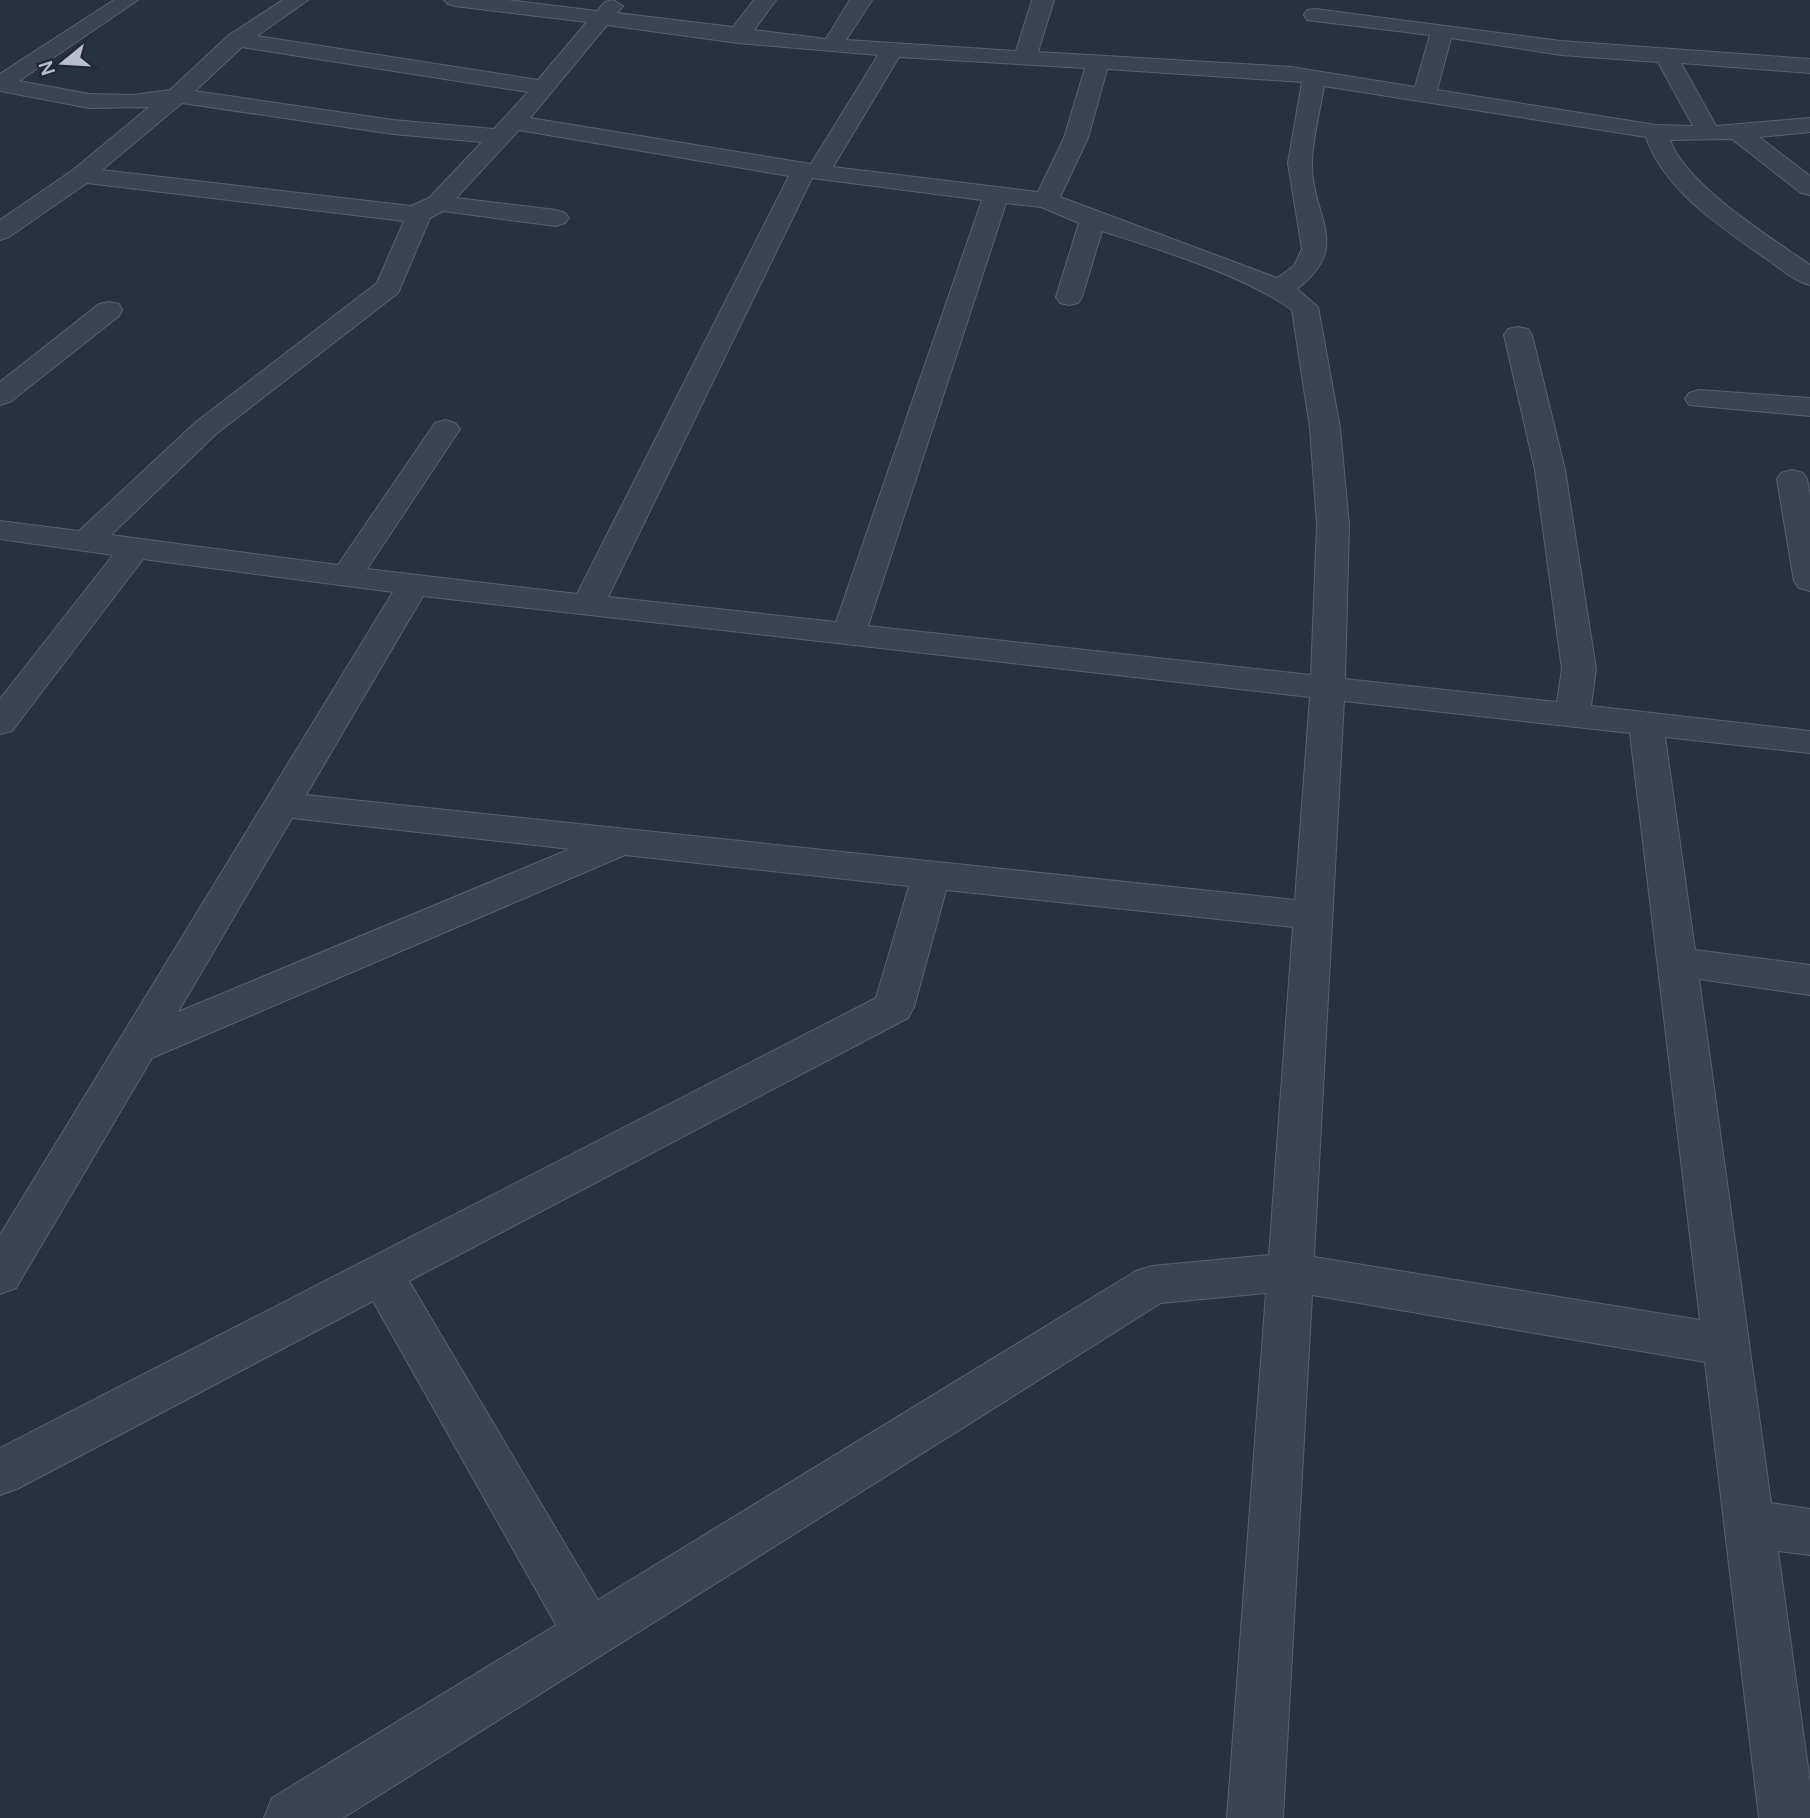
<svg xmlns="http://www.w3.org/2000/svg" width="1810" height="1818" viewBox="0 0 1810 1818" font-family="Manrope,sans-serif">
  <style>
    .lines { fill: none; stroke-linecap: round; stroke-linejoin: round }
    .street-casing { stroke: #59626d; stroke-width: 2 }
    .street { fill: #3c4450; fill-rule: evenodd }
  </style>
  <rect width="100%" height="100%" fill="#273240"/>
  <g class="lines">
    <g class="street-casing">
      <g id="street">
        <path d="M114 0H138L19 81 89 94 133 95 170 90 229 35 283 0H308L257 36 538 80 587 22 455 6 448 4 444 0H507L597 11 605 2 613 0 623 6 617 13 733 27 754 0H776L754 30 826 39 850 0H872L846 40 1016 51 1032 0H1054L1038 52 1291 67 1415 87 1430 35 1315 21 1307 20 1304 15 1307 10 1315 9 1561 41 1810 59V73L1681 63 1716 126 1810 118V132L1759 137 1810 176V195L1801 193 1732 139 1670 140C1687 186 1770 237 1810 265V285C1794 281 1781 269 1768 260 1724 229 1664 191 1646 137L1324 86C1320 111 1313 136 1312 161 1310 216 1354 245 1297 289L1318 307 1340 428 1349 525 1345 679 1557 702 1562 669 1535 470 1504 335 1508 329 1518 327 1528 329 1532 335 1565 470 1596 669 1591 706 1810 731V753L1665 737 1695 950 1810 965V995L1699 979 1771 1503 1810 1509V1555L1778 1551 1810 1782V1818H1759L1705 1362 1312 1295 1283 1818H1227L1266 1293 1161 1303 343 1818H264L272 1798 556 1625 373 1301 17 1489 0 1495V1448L876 998 909 886 625 855 152 1058 16 1288 0 1294V1235L393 592 143 559 12 731 0 734V699L113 555 0 539V521L79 531 196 422 377 283 404 221 87 183 9 237 0 240V220L73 170 149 107 89 108 0 91V74ZM607 25 738 43 878 55 811 164 530 118ZM1451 38 1561 55 1658 62 1693 126 1656 125 1437 90ZM242 47 528 92 494 129 393 120 195 91ZM899 57 1085 68 1064 138 1038 192 833 167ZM1107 69 1302 82 1288 163 1302 249 1294 266 1277 278 1060 197 1088 138ZM182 103 393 134 482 142 429 198 411 206 102 170ZM519 130 789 176 577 594 367 569 460 429 455 423 445 420 435 423 338 565 111 535 216 434 398 293 430 218 443 211 556 226 565 223 569 218 565 213 556 210 456 198ZM812 178 982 200 836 622 608 597ZM1006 203 1041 207 1079 223 1056 297 1060 303 1069 305 1078 303 1082 297 1102 231C1160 250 1244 275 1292 310L1310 428 1317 525 1311 675 868 626ZM423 596 1310 697 1295 900 306 795ZM1344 701 1630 733 1700 1320 1314 1257ZM292 818 570 849 178 1012ZM946 890 1293 927 1269 1255 1152 1266 1136 1271 598 1600 409 1281 908 1018 914 1007Z"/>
        <path d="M109 302 119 304 122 310 119 316 10 402 0 405V382L99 304Z"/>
        <path d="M1699 390 1810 398V416L1689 405 1685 399 1689 393Z"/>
        <path d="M1792 470 1803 473 1807 479 1810 495V591L1799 588 1794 581 1777 479 1781 473Z"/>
      </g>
    </g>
    <use href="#street" class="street"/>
  </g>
  <g transform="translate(63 63) rotate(252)" stroke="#202935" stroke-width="5" paint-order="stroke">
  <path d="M0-5L12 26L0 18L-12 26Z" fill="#b8bfca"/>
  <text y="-10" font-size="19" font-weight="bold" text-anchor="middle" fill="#b8bfca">N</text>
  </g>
</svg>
